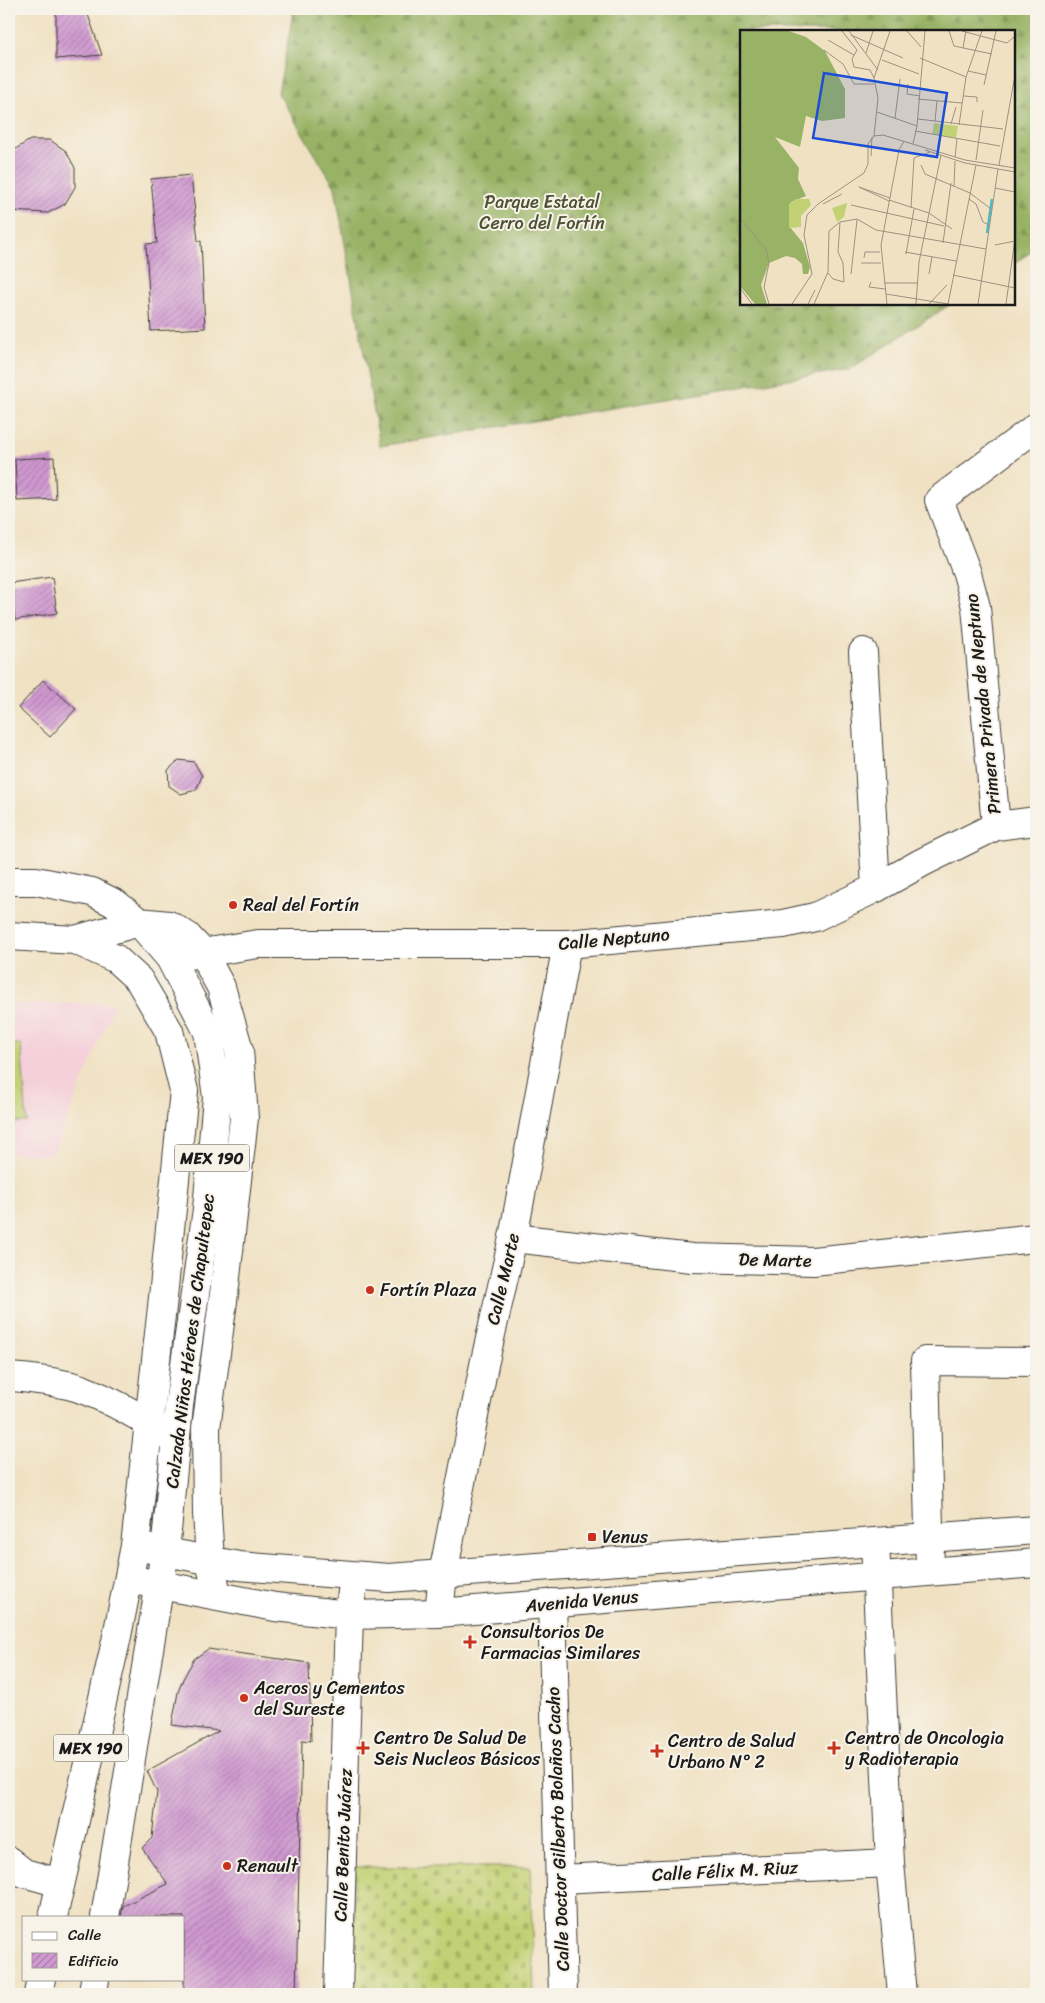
<svg xmlns="http://www.w3.org/2000/svg" width="1045" height="2003" viewBox="0 0 1045 2003" font-family="Sriracha,sans-serif">
  <style>
    .built { fill: #f5cfda }
    .green { fill: #c2d174; stroke: #6f7648 }
    .forest { fill: url(#forest-firs); stroke: #5a6841 }
    .cemetery { fill: url(#cemetery-stones); stroke: #6f7648 }
    .building { fill: url(#building-hatch) }
    .lines { fill: none; stroke-linecap: round; stroke-linejoin: round }
    .minor-casing { stroke: #3c3a35; stroke-width: 30 }
    .tertiary-casing { stroke: #3c3a35; stroke-width: 30 }
    .secondary-casing { stroke: #3c3a35; stroke-width: 30 }
    .primary-casing { stroke: #3c3a35; stroke-width: 30 }
    .minor { stroke: #fff; stroke-width: 28 }
    .tertiary { stroke: #fff; stroke-width: 28 }
    .secondary { stroke: #fff; stroke-width: 28 }
    .primary { stroke: #fff; stroke-width: 28 }
    .poi-dot { fill: #c8321e; stroke: #f7f3e8; stroke-width: 2 }
    .labels { text-anchor: middle; dominant-baseline: central; stroke-width: 4; stroke-linejoin: round; paint-order: stroke }
    .shield { fill: #f7f3e8; stroke: #5e5c59; stroke-width: 1 }
    .shield-label { font-size: 16px; font-weight: bold; fill: #1c1c1c }
    .park-label { font-size: 18px; fill: #4e5236; stroke: #f7f3e8 }
    .street-label { font-size: 18px; fill: #1c1c1c; stroke: #f7f3e8 }
    .poi-label { font-size: 18px; fill: #1c1c1c; stroke: #f7f3e8; text-anchor: start }
    .inset-river { fill: none; stroke: #4ab8c5; stroke-width: 2.5 }
    .inset-road { fill: none; stroke: #9b9280; stroke-width: 1 }
    .view { fill: #1d4ed8; fill-opacity: 0.15; stroke: #1d4ed8; stroke-width: 2.5 }
    .inset-edge { fill: none; stroke: #1c1c1c; stroke-width: 2.5 }
  </style>
  <defs>
    <pattern id="forest-firs" width="22" height="20" patternUnits="userSpaceOnUse" patternTransform="scale(1.25)"><rect width="22" height="20" fill="#99b366"/><path d="M5 1l3.5 6h-7zM16 11l3.5 6h-7z" fill="#839958"/></pattern>
    <pattern id="cemetery-stones" width="16" height="16" patternUnits="userSpaceOnUse" patternTransform="scale(1.25)"><rect width="16" height="16" fill="#c2d174"/><path d="M2 7V4a2 2 0 0 1 4 0v3zM10 15v-3a2 2 0 0 1 4 0v3z" fill="#a6b364"/></pattern>
    <pattern id="building-hatch" width="6" height="6" patternUnits="userSpaceOnUse" patternTransform="scale(1.25)"><rect width="6" height="6" fill="#d099d1"/><path d="M-1 1l2-2M0 6l6-6M5 7l2-2" fill="none" stroke="#a87ca9"/></pattern>
  </defs>
  <rect width="100%" height="100%" fill="#f7f3e8"/>
  <filter id="ink" filterUnits="userSpaceOnUse"><feTurbulence type="fractalNoise" baseFrequency=".02" numOctaves="2"/><feDisplacementMap in="SourceGraphic" scale="10" xChannelSelector="R" yChannelSelector="G"/><feConvolveMatrix kernelMatrix="1 2 1 2 8 2 1 2 1" color-interpolation-filters="sRGB"/></filter>
  <filter id="wash" filterUnits="userSpaceOnUse"><feTurbulence type="fractalNoise" baseFrequency=".0096" numOctaves="4" result="noise"/><feDisplacementMap in="SourceGraphic" scale="20" xChannelSelector="R" yChannelSelector="G"/><feGaussianBlur stdDeviation="1.12" result="paint"/><feColorMatrix in="noise" values="0 0 0 0 0 0 0 0 0 0 0 0 0 0 0 0 0 1.4 0 .05"/><feComposite in="paint" operator="in"/></filter>
  <g filter="url(#wash)">
    <rect width="100%" height="100%" fill="#f0e1c2"/>
    <path class="built" d="M115 1003 52 1155 9 1154V1004Z"/>
    <path class="green" d="M21 1044 27 1122 9 1123V1045Z"/>
    <path class="forest" d="M294 9H1036V249L1014 263V31H741V304H951L850 369 380 446 335 187 278 93Z"/>
    <path class="cemetery" d="M354 1867H530L534 1994H353Z"/>
    <g id="blocks">
      <g class="building">
        <path d="M56 9H86L102 55 56 59Z"/>
        <path d="M30 140H50L66 151 75 168V187L65 204 48 213 9 211V157L14 150Z"/>
        <path d="M191 175 198 241H201L205 328 151 331 146 244 157 243 151 179Z"/>
        <path d="M54 457 56 499 17 501 15 459Z"/>
        <path d="M52 577 57 613 15 620 10 583Z"/>
        <path d="M43 680 76 709 50 737 18 708Z"/>
        <path d="M179 760 194 762 202 776 196 790 181 794 169 786 168 770Z"/>
        <path d="M208 1649 309 1663 311 1741 302 1740 296 1994H184V1917H121L123 1906 168 1884 142 1848 152 1838 157 1792 147 1771 219 1731 172 1725 178 1692 183 1679 194 1659Z"/>
      </g>
    </g>
  </g>
  <g filter="url(#ink)">
    <use href="#blocks" fill-opacity="0" stroke="#3c3a35" stroke-width="1"/>
    <g class="lines">
      <g class="minor-casing">
        <g id="minor">
          <path d="M863 652 876 888"/>
          <path d="M996 826 976 607 967 573 939 500 1036 427"/>
          <path d="M170 958 258 944H567L783 924 815 917 876 888 923 862 996 826 1036 821"/>
          <path d="M513 1238 692 1258 813 1261 1036 1238"/>
          <path d="M875 1542 890 1863 902 1994"/>
          <path d="M930 1571 925 1361 1036 1362"/>
          <path d="M552 1603 563 1994"/>
          <path d="M439 1613 443 1574 484 1365 513 1238 567 944"/>
          <path d="M9 1861 24 1873 60 1883"/>
          <path d="M560 1879 890 1863"/>
          <path d="M338 1994 349 1615 354 1576"/>
        </g>
      </g>
      <g class="tertiary-casing">
        <path id="tertiary" d="M9 1377C27 1378 68 1383 84 1390 116 1402 147 1421 175 1440"/>
      </g>
      <g class="secondary-casing">
        <g id="secondary">
          <path d="M135 1546 239 1566 389 1578 1036 1530"/>
          <path d="M129 1579 275 1607 349 1615 439 1613 1036 1563"/>
        </g>
      </g>
      <g class="primary-casing">
        <g id="primary">
          <path d="M9 881H36L92 892 116 904 139 922 170 958 208 1032 217 1097 207 1209 179 1406 165 1552 105 1917"/>
          <path d="M9 936 75 940 116 959 139 980 169 1031 184 1091 162 1307 135 1546 116 1641 53 1917"/>
          <path d="M75 940 139 922 169 925 187 936 202 952 221 987 239 1050 244 1118 225 1286 206 1428 207 1513 210 1560 217 1595"/>
          <path d="M38 1994 41 1979"/>
          <path d="M93 1994 95 1979"/>
        </g>
      </g>
      <use href="#minor" class="minor"/>
      <use href="#tertiary" class="tertiary"/>
      <use href="#secondary" class="secondary"/>
      <use href="#primary" class="primary"/>
    </g>
  </g>
  <g class="poi-dot">
    <circle cx="233" cy="905" r="5"/>
    <circle cx="370" cy="1290" r="5"/>
    <rect x="587" y="1532" width="10" height="10" rx="2.5"/>
    <path d="M467.5 1634.5h5v5h5v5h-5v5h-5v-5h-5v-5h5z"/>
    <circle cx="244" cy="1698" r="5"/>
    <path d="M360.5 1740.5h5v5h5v5h-5v5h-5v-5h-5v-5h5z"/>
    <path d="M831.5 1740.5h5v5h5v5h-5v5h-5v-5h-5v-5h5z"/>
    <path d="M654.5 1743.5h5v5h5v5h-5v5h-5v-5h-5v-5h5z"/>
    <circle cx="227" cy="1866" r="5"/>
  </g>
  <g class="labels">
    <g class="shield">
      <rect x="174.5" y="1144.5" width="75" height="27" rx="4"/>
      <rect x="53.5" y="1734.5" width="75" height="27" rx="4"/>
    </g>
    <g class="shield-label">
      <text x="212" y="1158">MEX 190</text>
      <text x="91" y="1748">MEX 190</text>
    </g>
    <g class="park-label">
      <text x="542" y="202">Parque Estatal<tspan x="542" dy="21">Cerro del Fortín</tspan></text>
    </g>
    <g class="street-label">
      <text transform="translate(983 704) rotate(-96)">Primera Privada de Neptuno</text>
      <text transform="translate(614 939) rotate(-5)">Calle Neptuno</text>
      <text transform="translate(775 1260) rotate(1)">De Marte</text>
      <text transform="translate(503 1279) rotate(-77)">Calle Marte</text>
      <text transform="translate(190 1341) rotate(-83)">Calzada Niños Héroes de Chapultepec</text>
      <text transform="translate(582 1601) rotate(-5)">Avenida Venus</text>
      <text transform="translate(558 1829) rotate(-92)">Calle Doctor Gilberto Bolaños Cacho</text>
      <text transform="translate(343 1845) rotate(-88)">Calle Benito Juárez</text>
      <text transform="translate(725 1871) rotate(-3)">Calle Félix M. Riuz</text>
    </g>
    <g class="poi-label">
      <text x="243" y="905">Real del Fortín</text>
      <text x="380" y="1290">Fortín Plaza</text>
      <text x="602" y="1537">Venus</text>
      <text x="481" y="1632">Consultorios De<tspan x="481" dy="21">Farmacias Similares</tspan></text>
      <text x="254" y="1688">Aceros y Cementos<tspan x="254" dy="21">del Sureste</tspan></text>
      <text x="374" y="1738">Centro De Salud De<tspan x="374" dy="21">Seis Nucleos Básicos</tspan></text>
      <text x="845" y="1738">Centro de Oncologia<tspan x="845" dy="21">y Radioterapia</tspan></text>
      <text x="668" y="1741">Centro de Salud<tspan x="668" dy="21">Urbano N° 2</tspan></text>
      <text x="237" y="1866">Renault</text>
    </g>
  </g>
  <g transform="translate(740 30)">
    <rect width="275" height="275" fill="#f0e1c2"/>
    <path d="M0 1H49L66 7 85 21 105 59V88L82 91 66 86 60 117 35 107 59 138 58 149 66 166 51 172 49 196 63 213 70 237 68 244H63L62 234 55 228 46 226 29 233 21 255 27 274H15L0 256Z" fill="#99b366"/>
    <path d="M194 93 218 96 216 108 192 104Z" fill="#c2d174"/>
    <path d="M56 169H69L71 175 61 186V197L49 198V174ZM107 173 104 187 97 192 92 178Z" fill="#c2d174"/>
    <path class="inset-river" d="M247 203 252 169"/>
    <path class="inset-road" d="M102 1 117 20 112 29 114 37 130 40 134 48M109 1 138 40M167 1 181 17M209 1 214 16 252 24M222 1 267 13 275 6M111 5 163 28M88 10 114 25M223 18 226 1M84 20 103 34 114 54H134M126 23 133 1M180 28 226 47M142 30 179 44M228 41 246 45M168 54 167 64 180 66M244 55 256 1M224 66 237 67V72M178 69 222 73M137 82 177 96M155 88 160 49M178 89 263 99M195 91 197 71M211 94 216 77M219 95 226 47 242 1M175 101 260 116M134 106 138 68 134 48 150 1M173 114 177 96 185 1M185 120 225 133 275 142M131 126 132 107M215 127 217 109M236 130 243 80M181 135 185 144 230 163 251 179M259 135 275 45M214 156 215 131M255 158 275 162M229 169 236 174 243 192 249 195M149 170 189 183 212 199M149 171 119 157 150 168M83 174 102 164M111 175 204 196M171 178 174 128 190 122M0 188 26 219 29 233 24 257 29 274M203 213 211 153M255 215 275 211M165 222 216 231M166 224 174 179M124 228 125 222H140M121 233H141M88 243 93 249 104 252 103 233 98 222 100 192M111 244 117 190M189 244 192 227M213 245 275 258M131 252 129 257 145 259M144 253H177M0 258 12 274M146 264 208 274M52 274 72 244 64 205 67 185 78 174 124 143 128 134V114L134 106 143 105 225 130 275 138M68 274 75 260M74 274 88 242 89 201 100 192 117 189 136 200 246 219M147 274 141 215 159 120 164 111M176 274 179 232 201 125M189 274 207 255M208 274 236 135M238 274 258 139M266 274 275 209"/>
    <path class="view" d="M84 43 207 63 197 127 73 108Z"/>
    <rect width="275" height="275" class="inset-edge"/>
  </g>
  <rect width="1045" height="2003" fill="none" stroke="#f7f3e8" stroke-width="30"/>
  <rect x="22" y="1916" width="162" height="65" fill="#f7f3e8" stroke="#9f9d96"/>
  <rect x="32" y="1932" width="25" height="8" fill="#ffffff" stroke="#9f9d96"/>
  <text x="68" y="1940" font-size="15" fill="#1c1c1c">Calle</text>
  <rect x="32" y="1953" width="25" height="15" fill="url(#building-hatch)" stroke="#9f9d96"/>
  <text x="68" y="1966" font-size="15" fill="#1c1c1c">Edificio</text>
</svg>
